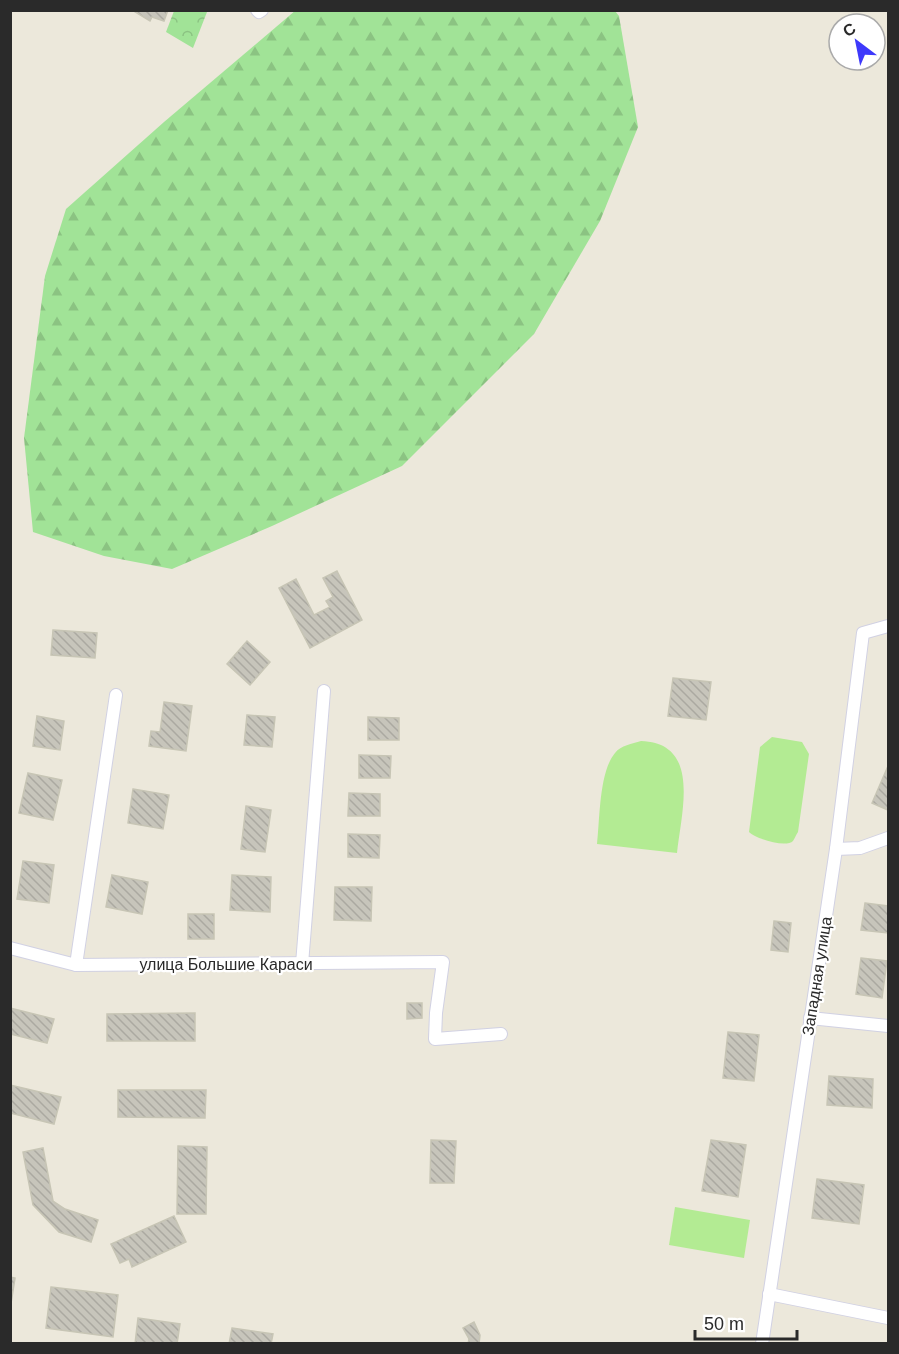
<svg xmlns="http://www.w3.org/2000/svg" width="899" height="1354" viewBox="0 0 899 1354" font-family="Helvetica,sans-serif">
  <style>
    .forest { fill: url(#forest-firs) }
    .park { fill: url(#park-crowns) }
    .pitch { fill: #b3eb93 }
    .building { fill: url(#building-back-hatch); stroke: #c7c5b5; stroke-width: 1.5 }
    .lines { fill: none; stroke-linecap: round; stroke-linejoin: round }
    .minor-casing { stroke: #d1d1e3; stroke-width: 14 }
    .minor { stroke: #fff; stroke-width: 12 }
    .labels { text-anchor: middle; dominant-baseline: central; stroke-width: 4.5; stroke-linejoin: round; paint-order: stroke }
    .street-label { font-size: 16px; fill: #2a2a2a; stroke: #fff }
  </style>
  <defs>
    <pattern id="forest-firs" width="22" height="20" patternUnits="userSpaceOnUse" patternTransform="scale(1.5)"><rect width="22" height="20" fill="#a1e397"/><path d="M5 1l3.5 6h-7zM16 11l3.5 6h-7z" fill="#8bc382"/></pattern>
    <pattern id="park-crowns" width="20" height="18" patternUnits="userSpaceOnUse" patternTransform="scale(1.5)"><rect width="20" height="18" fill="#a1e397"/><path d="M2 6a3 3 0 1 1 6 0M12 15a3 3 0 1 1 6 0" fill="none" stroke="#8bc382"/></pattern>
    <pattern id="building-back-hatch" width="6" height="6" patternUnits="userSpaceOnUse" patternTransform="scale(1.5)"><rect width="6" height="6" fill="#c7c5bb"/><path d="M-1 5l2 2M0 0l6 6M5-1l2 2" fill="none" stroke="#aba9a1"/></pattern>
  </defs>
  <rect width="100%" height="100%" fill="#ece8db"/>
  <path class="forest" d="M296 10 615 11 619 16 638 127 600 221 534 334 402 466 272 526 172 569 104 556 33 532 24 438 45 276 66 209 164 122Z"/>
  <path class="park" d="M174 11 207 12 193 48 166 32Z"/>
  <g class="pitch">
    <path d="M772 737 802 742 809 754 798 832C797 833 794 840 793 841 786 848 756 839 749 832L760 747Z"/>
    <path d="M641 741C702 743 681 813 677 853L597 844C600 819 599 772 615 753 621 745 632 744 641 741Z"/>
    <path d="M675 1207 750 1220 744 1258 669 1245Z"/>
  </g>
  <g class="building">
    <path d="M132 10H168L164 21 152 17 150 21Z"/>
    <path d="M337 571 362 620 310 648 279 588 296 579 314 615 330 607 326 601 333 597 323 578Z"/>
    <path d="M53 630 97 633 95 658 51 655Z"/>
    <path d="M247 641 270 662 250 685 227 664Z"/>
    <path d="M673 678 711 682 706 720 668 716Z"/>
    <path d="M164 702 192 706 186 751 149 746 151 731 160 732Z"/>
    <path d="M247 715 275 717 272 747 244 745Z"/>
    <path d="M37 716 64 721 60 750 33 746Z"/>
    <path d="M368 717 399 718V740H368Z"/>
    <path d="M359 755 391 756 390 778H359Z"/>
    <path d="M888 766V810L872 803Z"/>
    <path d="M28 773 62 780 53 820 19 813Z"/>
    <path d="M133 789 169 795 163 829 128 823Z"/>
    <path d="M349 793 380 794V816H348Z"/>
    <path d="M246 806 271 810 265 852 241 849Z"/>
    <path d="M348 834 380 835 379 858 348 857Z"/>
    <path d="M23 861 54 865 49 903 17 899Z"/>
    <path d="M112 875 148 882 142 914 106 907Z"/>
    <path d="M232 875 271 877 270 912 230 910Z"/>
    <path d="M335 887H372L371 921 334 920Z"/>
    <path d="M865 903 888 906V933L861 930Z"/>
    <rect x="188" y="914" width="26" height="25"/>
    <path d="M774 921 791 923 788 952 771 950Z"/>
    <path d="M861 958 887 961 882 998 856 994Z"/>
    <path d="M407 1003H422V1018L407 1019Z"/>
    <path d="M10 1008 54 1019 47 1043 10 1034Z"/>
    <path d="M195 1013V1041H107V1014Z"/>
    <path d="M728 1032 759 1035 754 1081 723 1078Z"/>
    <path d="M829 1076 873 1079 872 1108 827 1105Z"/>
    <path d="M10 1085 61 1097 54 1124 10 1113Z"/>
    <path d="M118 1090H206L205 1118 118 1117Z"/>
    <path d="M431 1140 456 1141 454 1183H430Z"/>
    <path d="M711 1140 746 1145 738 1197 702 1191Z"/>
    <path d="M178 1146 207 1147 206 1214H177Z"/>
    <path d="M43 1148 53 1201 65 1209 98 1220 91 1242 59 1232 33 1205 23 1152Z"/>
    <path d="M817 1179 864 1185 859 1224 812 1218Z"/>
    <path d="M174 1216 186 1242 132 1267 129 1259 120 1263 111 1244Z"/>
    <path d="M10 1277 15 1278 10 1310Z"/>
    <path d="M51 1287 118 1295 113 1337 46 1328Z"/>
    <path d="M138 1318 180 1324 177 1344H135Z"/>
    <path d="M474 1322 480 1335 479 1344H468L469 1339 463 1328Z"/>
    <path d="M232 1328 273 1334 271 1344H229Z"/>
  </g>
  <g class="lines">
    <g class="minor-casing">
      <g id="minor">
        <path d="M257 10 259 12 262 10"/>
        <path d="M836 849 860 848 888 838"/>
        <path d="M10 948 76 965 443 962 436 1013 435 1039 501 1034"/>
        <path d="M302 964 324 691"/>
        <path d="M76 965 116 695"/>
        <path d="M810 1018 888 1026"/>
        <path d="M769 1294 888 1318"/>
        <path d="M762 1344 836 849 863 633 888 626"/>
      </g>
    </g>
    <use href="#minor" class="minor"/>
  </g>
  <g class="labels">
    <g class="street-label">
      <text x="226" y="964">улица Большие Караси</text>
      <text transform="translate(817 976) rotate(-81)">Западная улица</text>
    </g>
  </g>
  <rect width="899" height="1354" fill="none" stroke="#2a2a2a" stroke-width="24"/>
  <g transform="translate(857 42) rotate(328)"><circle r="28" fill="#ffffff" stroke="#aaaaaa" stroke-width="1.5"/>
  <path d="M0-4.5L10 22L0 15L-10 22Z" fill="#3e39fb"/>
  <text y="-9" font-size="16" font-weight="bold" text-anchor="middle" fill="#2a2a2a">С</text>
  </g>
  <path d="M695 1330v9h102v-9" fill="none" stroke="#2a2a2a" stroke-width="3"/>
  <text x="704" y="1330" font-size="18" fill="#2a2a2a" stroke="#ffffff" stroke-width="4.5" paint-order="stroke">50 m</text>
</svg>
